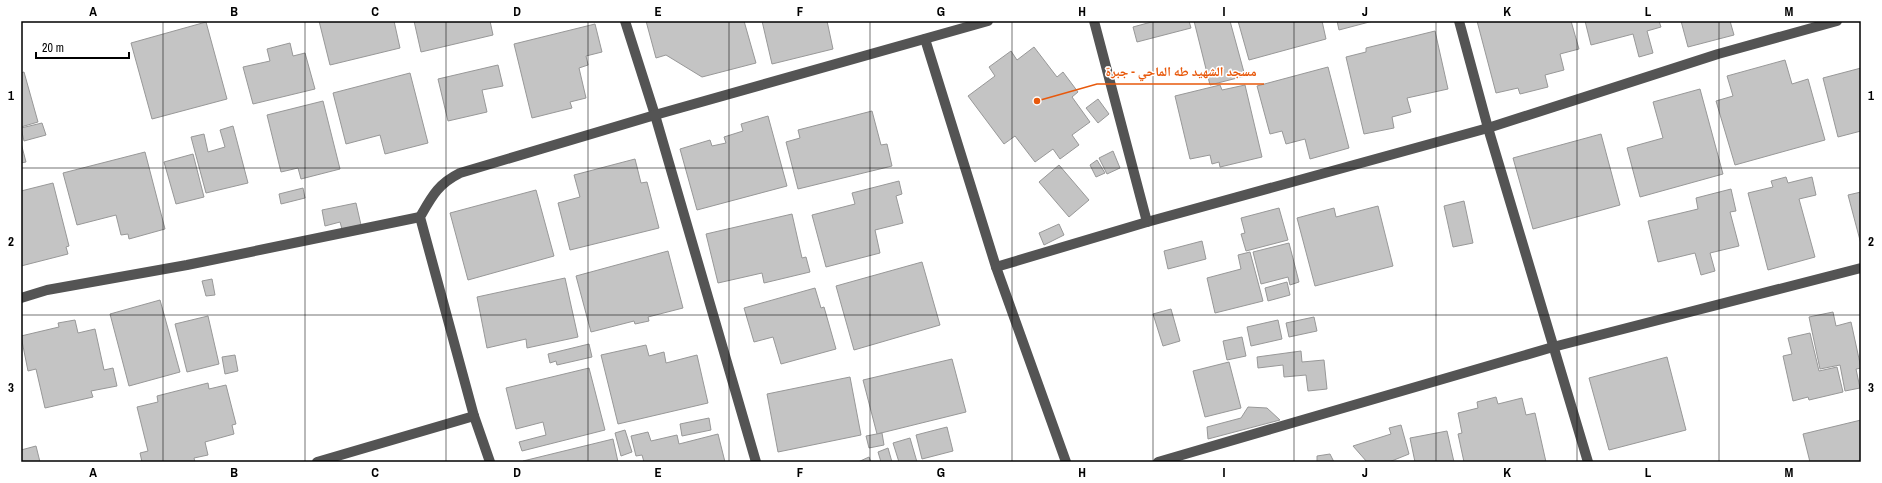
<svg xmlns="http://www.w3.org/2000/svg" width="1882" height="483" viewBox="0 0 1882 483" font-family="'Archivo Narrow','Noto Naskh Arabic',sans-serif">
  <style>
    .building { fill: #c4c4c4; stroke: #989898 }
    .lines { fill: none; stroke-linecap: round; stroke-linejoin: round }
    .minor { stroke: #545454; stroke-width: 10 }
    .grid { fill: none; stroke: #000; stroke-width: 1; stroke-opacity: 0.55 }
    .leader { fill: none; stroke: #e8590c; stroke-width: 1.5 }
    .callout-dot { fill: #e8590c; stroke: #fff; stroke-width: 1.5 }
    .callout-label { font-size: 13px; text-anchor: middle; font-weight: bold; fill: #e8590c; stroke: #fff; stroke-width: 3; stroke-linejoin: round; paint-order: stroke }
    .neatline { fill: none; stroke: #000; stroke-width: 1.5 }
    .grid-label { font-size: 13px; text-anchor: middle; font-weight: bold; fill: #000 }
  </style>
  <rect width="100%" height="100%" fill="#fff"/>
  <g class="building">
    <path d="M319 21H394L400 48 330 65Z"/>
    <path d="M414 21H490L493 35 421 52Z"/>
    <path d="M646 21H744L756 63 702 77 666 55 656 58Z"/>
    <path d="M762 21H827L833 49 772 64Z"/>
    <path d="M1155 21H1189L1191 28 1137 42 1133 27Z"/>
    <path d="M1194 21H1230L1245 76 1210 85Z"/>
    <path d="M1238 21H1322L1326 39 1249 60Z"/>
    <path d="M1337 21H1373L1339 30Z"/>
    <path d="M1477 21H1571L1579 49 1560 54 1564 70 1545 75 1548 87 1520 94 1518 88 1496 93Z"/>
    <path d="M1585 21H1659L1661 27 1647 31 1653 53 1639 57 1633 34 1591 45Z"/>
    <path d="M1681 21H1730L1734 35 1688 47Z"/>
    <path d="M206 22 227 99 152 119 131 43Z"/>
    <path d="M595 24 602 52 586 56 588 65 579 68 586 98 570 102 572 108 532 118 514 44Z"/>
    <path d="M1435 31 1448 89 1407 98 1411 112 1392 117 1394 128 1364 134 1346 57 1366 52V48Z"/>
    <path d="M290 43 293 56 305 53 315 89 253 104 243 67 270 61 267 49Z"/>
    <path d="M1034 47 1057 77 1063 72 1078 92 1072 97 1090 122 1072 135 1079 145 1060 159 1053 149 1035 162 1015 136 1004 144 968 96 995 76 989 67 1011 51 1017 60Z"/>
    <path d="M1785 60 1792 84 1808 79 1825 140 1735 165 1716 101 1733 96 1727 76Z"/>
    <path d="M498 65 503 86 482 90 487 112 448 121 438 79Z"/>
    <path d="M1328 67 1349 148 1310 159 1305 139 1286 144 1282 131 1270 134 1257 86Z"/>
    <path d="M1861 68V131L1838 137 1823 78Z"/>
    <path d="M24 72 38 122 21 127V73Z"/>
    <path d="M410 73 428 143 385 154 380 135 346 144 333 93Z"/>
    <path d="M1220 85 1222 90 1245 85 1262 157 1220 167 1219 162 1212 164 1210 155 1190 159 1175 96Z"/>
    <path d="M1700 89 1723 174 1640 197 1627 148 1663 138 1653 102Z"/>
    <path d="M1098 99 1109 114 1098 123 1086 108Z"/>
    <path d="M323 101 340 169 301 179 298 168 281 172 267 115Z"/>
    <path d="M872 111 881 145 887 144 892 166 798 189 786 142 800 138 798 130Z"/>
    <path d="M768 116 787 186 697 210 680 149 710 140 712 146 726 143 724 137 743 131 741 124Z"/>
    <path d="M42 123 46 135 24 141 21 128Z"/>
    <path d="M233 126 248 183 206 193 191 137 204 134 208 152 225 147 220 130Z"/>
    <path d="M1601 134 1620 205 1533 229 1513 158Z"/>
    <path d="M21 143 26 162 21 163Z"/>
    <path d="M1113 151 1120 168 1107 174 1099 158Z"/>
    <path d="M145 152 165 229 129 239 128 234 121 235 116 215 77 225 63 173Z"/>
    <path d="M193 154 204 197 176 204 164 162Z"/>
    <path d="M635 159 641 183 647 182 659 228 570 250 558 203 580 197 574 175Z"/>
    <path d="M1097 160 1105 173 1096 177 1090 165Z"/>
    <path d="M1059 165 1089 200 1069 217 1039 182Z"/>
    <path d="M1786 177 1788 183 1812 177 1816 195 1799 199 1815 257 1768 270 1748 193 1773 187 1771 181Z"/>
    <path d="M899 181 902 194 896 196 903 223 875 230 880 253 826 267 812 215 855 204 852 193Z"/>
    <path d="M53 183 69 246 66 247 68 254 21 266V191Z"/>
    <path d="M303 188 305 198 281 204 279 194Z"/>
    <path d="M1731 189 1736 211 1730 212 1739 246 1710 253 1715 271 1701 275 1695 253 1658 262 1648 221 1698 209 1696 198Z"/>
    <path d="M536 190 554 256 468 280 450 213Z"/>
    <path d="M1861 192V244L1848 195Z"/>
    <path d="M1464 201 1473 243 1453 247 1444 206Z"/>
    <path d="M356 203 361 225 342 229 340 222 325 226 322 210Z"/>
    <path d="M1378 206 1393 266 1315 286 1297 218 1334 208 1336 217Z"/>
    <path d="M1279 208 1288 240 1246 251 1241 234 1245 233 1241 218Z"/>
    <path d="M792 214 802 258 806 257 810 272 764 283 762 273 718 283 706 234Z"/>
    <path d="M1059 224 1064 235 1044 245 1039 233Z"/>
    <path d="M1202 241 1206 259 1168 269 1164 251Z"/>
    <path d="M1289 243 1299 282 1290 285 1288 277 1261 284 1253 252Z"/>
    <path d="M668 251 683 308 648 317 649 321 635 324 634 321 591 332 576 276Z"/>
    <path d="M1250 252 1263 301 1215 313 1207 278 1241 269 1238 255Z"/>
    <path d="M922 262 940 325 854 350 836 286Z"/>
    <path d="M565 278 578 337 527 348 526 339 487 348 477 297Z"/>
    <path d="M212 279 215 295 206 296 202 281Z"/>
    <path d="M1287 282 1290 295 1268 301 1265 288Z"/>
    <path d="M815 288 821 308 824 307 836 349 781 364 773 337 754 342 744 308Z"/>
    <path d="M160 300 180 372 129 386 110 314Z"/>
    <path d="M1171 309 1180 341 1163 346 1153 314Z"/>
    <path d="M1833 312 1836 326 1851 322 1861 368 1856 369 1860 388 1845 391 1840 365 1820 369 1809 317Z"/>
    <path d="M208 316 219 364 187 372 175 324Z"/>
    <path d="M1314 317 1317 331 1289 337 1286 323Z"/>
    <path d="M75 320 78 333 95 329 104 370 113 368 117 386 91 391 93 397 45 408 36 369 28 371 21 336 59 327 58 323Z"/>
    <path d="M1278 320 1282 339 1251 346 1247 327Z"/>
    <path d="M1810 333 1819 371 1837 367 1843 392 1809 400 1808 397 1793 401 1783 356 1792 354 1788 338Z"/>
    <path d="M1242 337 1246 356 1227 360 1223 341Z"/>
    <path d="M589 344 592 357 557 365 556 361 550 363 548 354Z"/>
    <path d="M646 345 649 356 664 352 666 363 697 355 708 403 618 424 601 355Z"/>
    <path d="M1301 351 1302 362 1324 360 1327 389 1308 391 1306 375 1284 377 1283 365 1258 368 1257 357Z"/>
    <path d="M235 355 238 371 225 374 222 357Z"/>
    <path d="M1667 357 1686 430 1609 450 1589 378Z"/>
    <path d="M952 359 966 412 877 434 863 380Z"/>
    <path d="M1229 362 1241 408 1205 417 1193 371Z"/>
    <path d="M589 368 605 430 522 451 519 442 546 435 543 422 516 429 506 388Z"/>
    <path d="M850 377 861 435 778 452 767 394Z"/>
    <path d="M208 383 209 389 226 385 236 424 232 425 234 434 205 442 208 455 194 458 195 462H142L140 453 148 451 137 407 158 402 157 396Z"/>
    <path d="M1496 397 1498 404 1522 398 1526 415 1535 413 1546 462H1464L1458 434 1462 433 1458 413 1478 408 1477 402Z"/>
    <path d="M1248 407 1267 408 1280 420 1208 439 1207 427 1241 418Z"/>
    <path d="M709 418 711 430 682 436 680 424Z"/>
    <path d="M1861 420V462H1810L1803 434Z"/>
    <path d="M1401 425 1409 454 1389 462H1367L1353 446 1391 434 1389 428Z"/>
    <path d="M947 427 953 451 922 459 916 435Z"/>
    <path d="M625 430 632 452 621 456 615 433Z"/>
    <path d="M1447 431 1454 462H1415L1410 438Z"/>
    <path d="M648 432 651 441 677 435 679 444 718 434 725 462H644L642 455 636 456 631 436Z"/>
    <path d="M882 433 884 445 869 448 866 436Z"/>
    <path d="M910 438 917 462H899L893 443Z"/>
    <path d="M613 439 618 462H523V461Z"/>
    <path d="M36 446 40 462H21V450Z"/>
    <path d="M888 448 892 462H881L878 452Z"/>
    <path d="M1330 454 1334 462H1317V456Z"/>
    <path d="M869 457 871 462H858Z"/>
  </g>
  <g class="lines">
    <g class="minor">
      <path d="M625 21 655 115 756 462"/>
      <path d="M1094 21 1147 222"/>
      <path d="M1459 21 1488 128 1588 462"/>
      <path d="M925 39 996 267 1066 462"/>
      <path d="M996 267 1147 222 1488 128 1718 54 1837 21"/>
      <path d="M21 298 47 290 187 265 420 217"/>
      <path d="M317 462 474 416"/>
      <path d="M490 462 474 416 420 217C432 196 438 184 460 173L655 115 988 21"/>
      <path d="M1158 462 1553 347 1861 268"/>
    </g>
  </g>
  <path class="grid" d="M163 21V462M305 21V462M446 21V462M588 21V462M729 21V462M870 21V462M1012 21V462M1153 21V462M1294 21V462M1436 21V462M1577 21V462M1719 21V462M21 168H1861M21 315H1861"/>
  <path class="leader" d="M1037 101L1097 84H1264"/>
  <circle class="callout-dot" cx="1037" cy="101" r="4"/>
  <g class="callout-label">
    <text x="1181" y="76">مسجد الشهيد طه الماحي - جبرة</text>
  </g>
  <rect width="1882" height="483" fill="none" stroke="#ffffff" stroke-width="44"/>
  <path d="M36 52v6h93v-6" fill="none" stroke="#000000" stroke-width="2"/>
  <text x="42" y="52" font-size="12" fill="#000000" stroke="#ffffff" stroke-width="3" paint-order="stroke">20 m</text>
  <rect x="22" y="22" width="1838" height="439" class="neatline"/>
  <g class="grid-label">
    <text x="93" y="16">A</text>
    <text x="234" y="16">B</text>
    <text x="375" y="16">C</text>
    <text x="517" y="16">D</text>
    <text x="658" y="16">E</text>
    <text x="800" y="16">F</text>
    <text x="941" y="16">G</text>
    <text x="1082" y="16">H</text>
    <text x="1224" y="16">I</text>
    <text x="1365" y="16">J</text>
    <text x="1507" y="16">K</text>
    <text x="1648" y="16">L</text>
    <text x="1789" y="16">M</text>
    <text x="11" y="100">1</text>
    <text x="1871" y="100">1</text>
    <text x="11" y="246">2</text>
    <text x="1871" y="246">2</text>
    <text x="11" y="392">3</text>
    <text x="1871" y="392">3</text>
    <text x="93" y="477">A</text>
    <text x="234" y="477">B</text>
    <text x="375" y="477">C</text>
    <text x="517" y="477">D</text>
    <text x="658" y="477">E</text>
    <text x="800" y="477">F</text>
    <text x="941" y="477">G</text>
    <text x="1082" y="477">H</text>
    <text x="1224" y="477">I</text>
    <text x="1365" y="477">J</text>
    <text x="1507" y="477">K</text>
    <text x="1648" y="477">L</text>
    <text x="1789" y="477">M</text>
  </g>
</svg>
